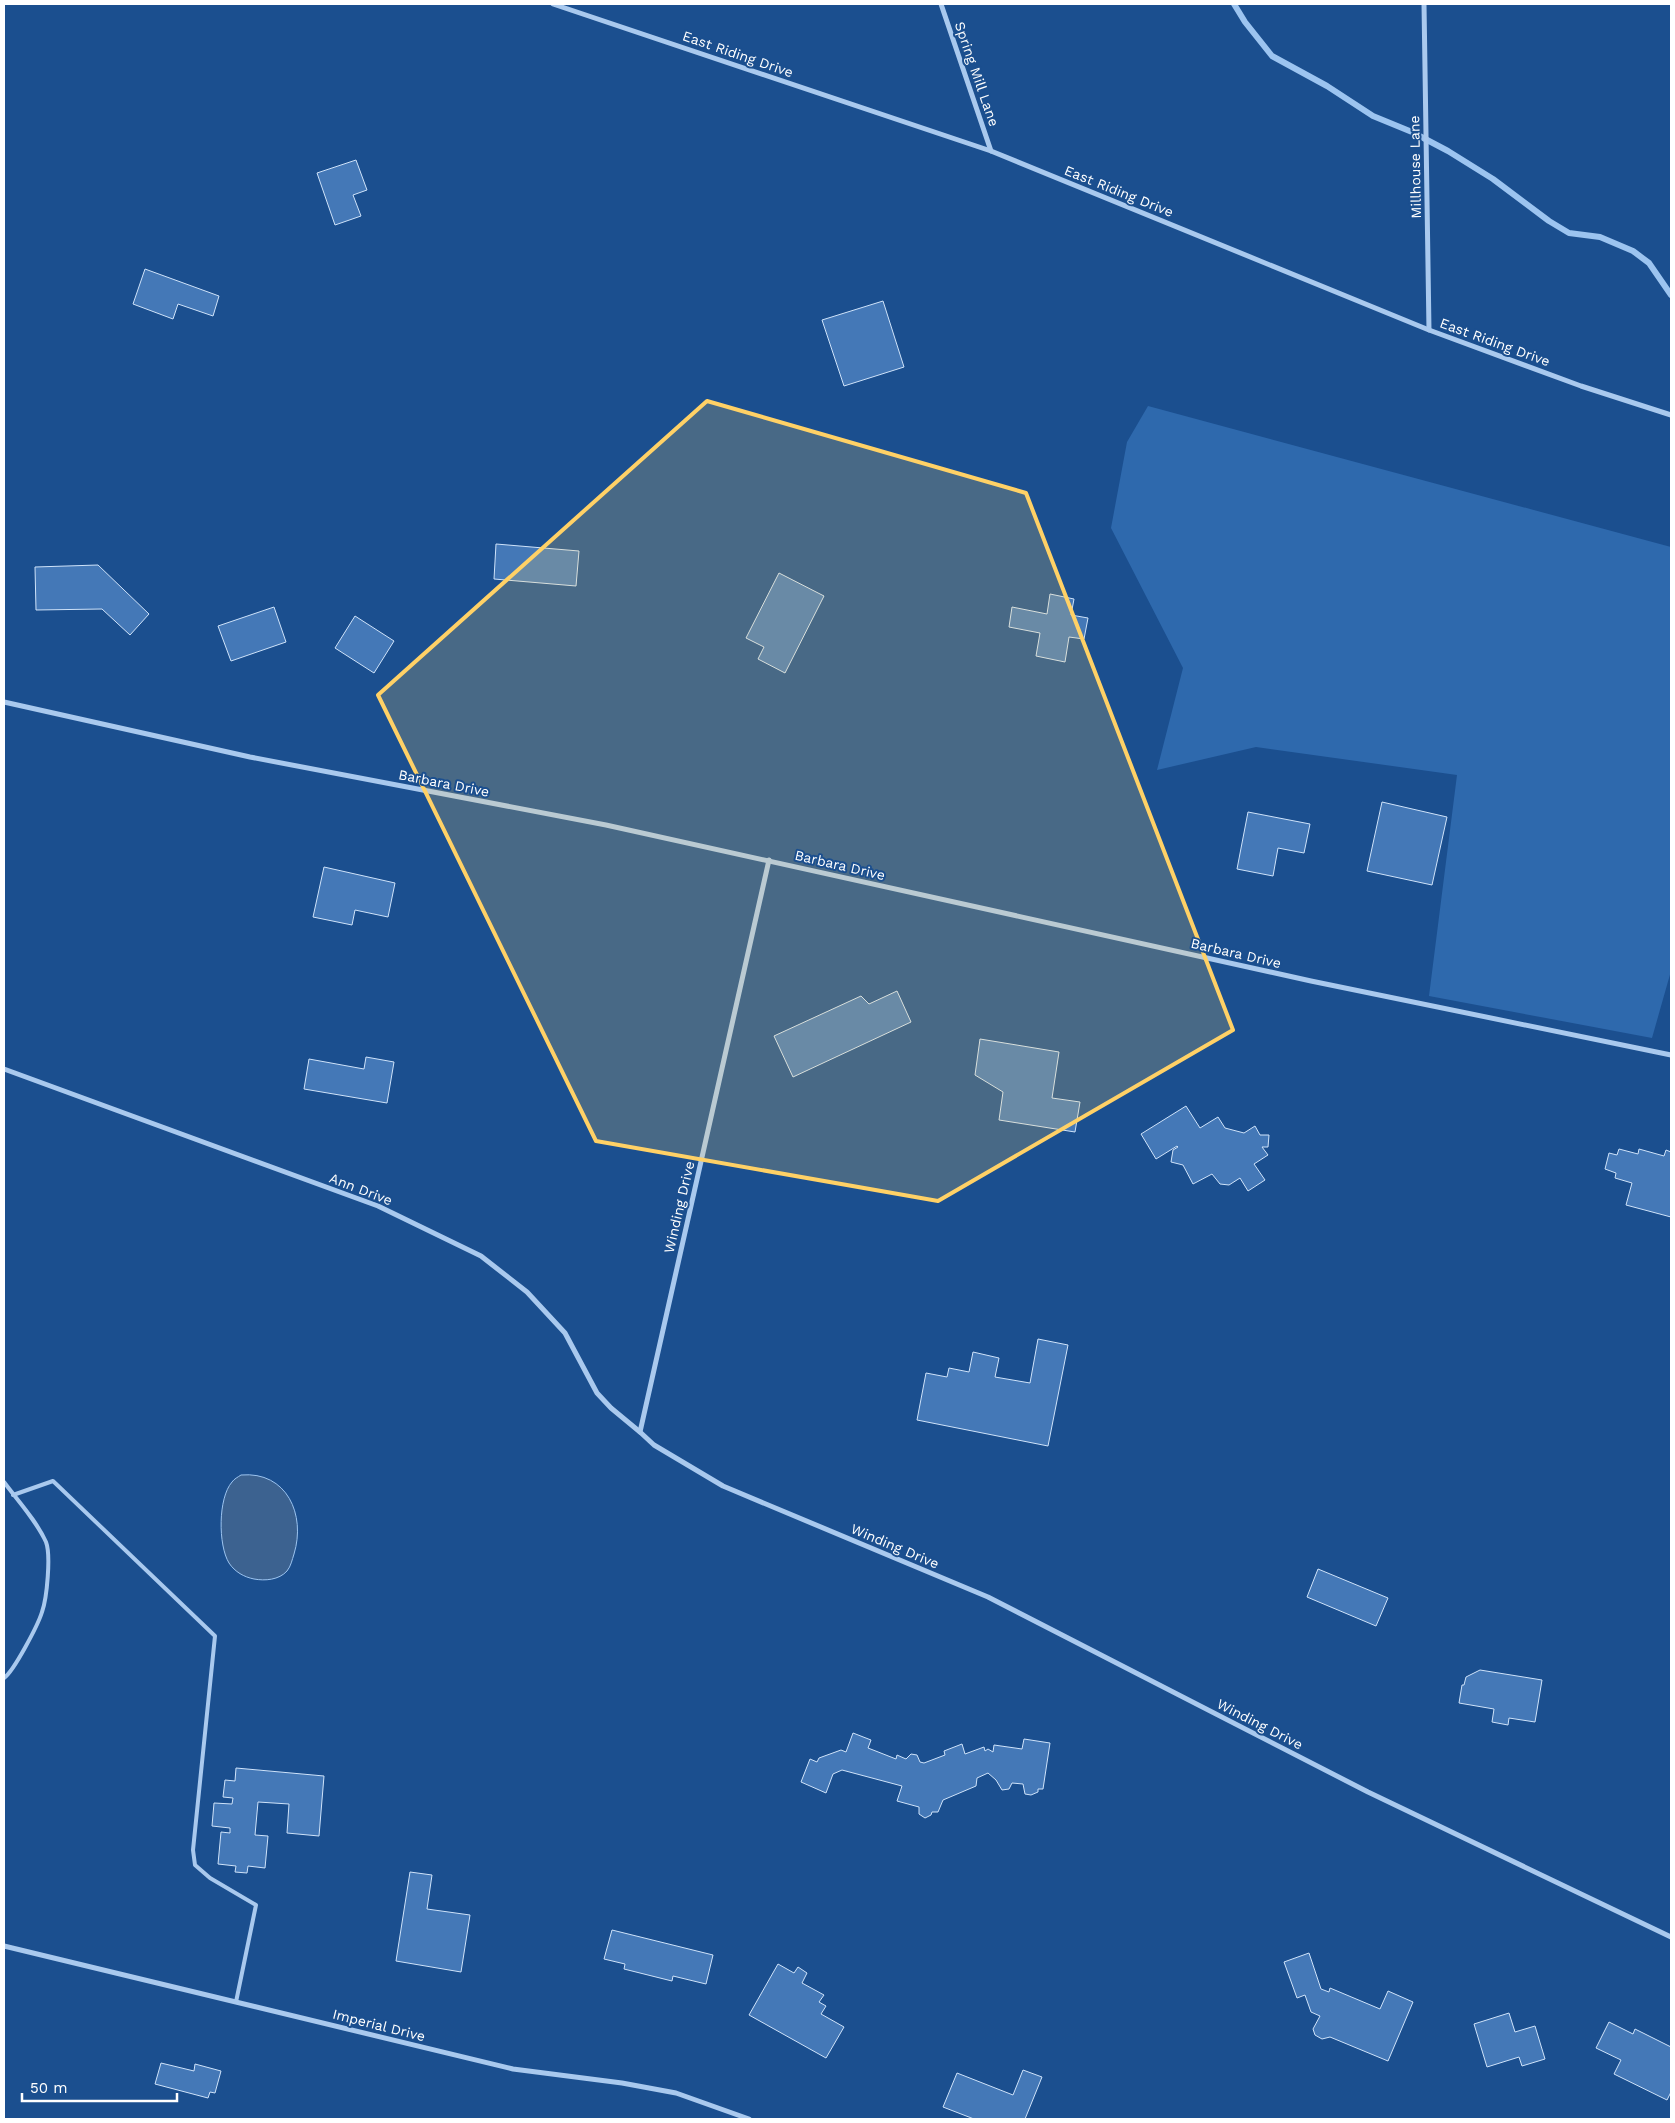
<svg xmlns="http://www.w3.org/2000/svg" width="1675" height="2123" viewBox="0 0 1675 2123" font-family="'Work Sans',sans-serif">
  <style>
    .green { fill: #2e69ad }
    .water { fill: #3c6290; stroke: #9cc4f0 }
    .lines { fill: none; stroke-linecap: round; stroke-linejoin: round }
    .stream { stroke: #9cc4f0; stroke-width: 6 }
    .building { fill: #4478b7; stroke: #cfe3fa }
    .lane { stroke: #a9c9ee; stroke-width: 4 }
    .street { stroke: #a9c9ee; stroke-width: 5 }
    .marked { fill: #ffd166; fill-opacity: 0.2; stroke: #ffd166; stroke-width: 4; stroke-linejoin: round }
    .labels { text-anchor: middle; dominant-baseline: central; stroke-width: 4; stroke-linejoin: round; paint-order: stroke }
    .street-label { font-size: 14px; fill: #fff; stroke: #1b4f8f }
  </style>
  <rect width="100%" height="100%" fill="#1b4f8f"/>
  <path class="green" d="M1148 406 1671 547V971L1652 1038 1429 996 1457 775 1256 747 1157 770 1183 668 1111 528 1127 442Z"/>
  <path class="water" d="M241 1475C287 1471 306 1515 294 1554 292 1560 291 1566 287 1571 279 1580 265 1581 254 1579 244 1577 235 1572 229 1563 218 1545 218 1498 232 1482 234 1479 238 1477 241 1475Z"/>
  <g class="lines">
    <path class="stream" d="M1234 4 1245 22 1272 56 1327 86 1373 116 1412 132 1448 151 1493 179 1549 221 1569 233 1600 237 1633 251 1649 263 1671 295"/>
  </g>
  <g class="building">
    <path d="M356 160 367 190 353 195 361 216 335 225 317 173Z"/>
    <path d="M145 269 219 296 213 316 178 304 173 319 133 304Z"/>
    <path d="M883 301 904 367 844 386 822 320Z"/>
    <path d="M496 544 579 551 576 586 494 579Z"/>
    <path d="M98 565 149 614 130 635 102 609 36 610 35 567Z"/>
    <path d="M779 573 824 596 785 673 758 659 764 647 746 638Z"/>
    <path d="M1050 594 1074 599 1071 615 1088 618 1084 639 1069 637 1065 662 1036 656 1040 633 1009 627 1012 607 1047 614Z"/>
    <path d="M274 607 286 642 231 661 218 626Z"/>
    <path d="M355 616 394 641 374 673 335 648Z"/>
    <path d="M1382 802 1447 817 1432 885 1367 871Z"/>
    <path d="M1248 812 1310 824 1304 853 1278 848 1273 876 1237 869Z"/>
    <path d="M324 867 395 883 388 917 355 910 352 925 313 917Z"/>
    <path d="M897 991 911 1022 793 1077 774 1036 861 996 869 1004Z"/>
    <path d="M980 1039 1059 1052 1052 1098 1080 1102 1075 1132 999 1120 1003 1092 975 1075Z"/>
    <path d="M366 1057 394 1062 387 1103 304 1089 309 1059 364 1069Z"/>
    <path d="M1186 1106 1200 1128 1218 1117 1225 1128 1244 1133 1255 1126 1260 1135H1269L1268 1147H1262L1268 1155 1254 1164 1265 1180 1248 1191 1240 1178 1229 1185 1220 1184 1212 1174 1193 1184 1183 1165 1171 1162 1173 1150 1178 1147 1177 1146 1156 1159 1141 1134Z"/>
    <path d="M1619 1149 1638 1154 1639 1149 1664 1156 1666 1150 1671 1152V1217L1626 1205 1632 1183 1615 1178 1616 1173 1605 1169 1609 1153 1617 1155Z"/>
    <path d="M1038 1339 1068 1345 1048 1446 917 1420 926 1373 947 1377 949 1368 969 1372 973 1352 999 1358 995 1377 1030 1383Z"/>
    <path d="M1318 1569 1388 1598 1376 1626 1307 1597Z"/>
    <path d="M1480 1670 1542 1680 1535 1722 1509 1718 1508 1725 1492 1722 1494 1709 1459 1703 1462 1685H1464L1466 1677Z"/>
    <path d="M853 1733 871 1740 868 1748 896 1759 897 1755 906 1759 911 1754 917 1755 920 1762 924 1763 945 1755 944 1751 962 1744 965 1754 984 1747 985 1751 988 1749 993 1752 994 1745 1022 1749 1024 1739 1050 1743 1043 1789H1038V1792L1031 1795 1025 1794 1023 1784 1012 1783 1009 1789 1002 1790 996 1780 988 1773 977 1778 976 1786 943 1800 938 1812H932L931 1815 925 1818 919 1814V1807L897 1801 902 1786 842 1770 833 1774 826 1793 801 1782 810 1759 817 1762 819 1758 841 1750 846 1752Z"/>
    <path d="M236 1768 324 1776 319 1836 287 1833 289 1804 258 1802 255 1835 268 1836 265 1868 248 1866 247 1873 235 1872 236 1866 218 1864 221 1832 230 1833V1828L212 1826 214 1803 232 1804 233 1798 223 1797 225 1780 235 1781Z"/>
    <path d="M410 1872 432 1875 427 1909 470 1915 461 1972 396 1961Z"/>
    <path d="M612 1930 713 1955 706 1984 673 1976 672 1981 624 1969 625 1964 604 1959Z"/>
    <path d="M1309 1953 1321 1989 1329 1992 1330 1988 1380 2009 1388 1991 1413 2002 1388 2061 1330 2037 1322 2039 1315 2035 1313 2029 1320 2016 1311 2012 1305 1995 1297 1998 1284 1962Z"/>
    <path d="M778 1964 794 1973 798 1967 807 1973 802 1983 824 1995 819 2002 826 2006 821 2014 844 2027 826 2058 749 2015Z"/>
    <path d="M1509 2013 1515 2032 1535 2026 1545 2059 1522 2066 1519 2057 1487 2067 1474 2024Z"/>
    <path d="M1609 2022 1633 2034 1635 2029 1671 2047V2092L1667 2100 1614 2074 1621 2060 1596 2048Z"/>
    <path d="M161 2063 194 2071 195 2064 221 2071 215 2093 210 2092 208 2098 155 2084Z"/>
    <path d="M1023 2070 1042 2077 1025 2119H974L943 2107 957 2073 1013 2095Z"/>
  </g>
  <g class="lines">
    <g class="lane">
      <path d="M4 1482C18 1501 36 1520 46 1542 51 1555 47 1598 42 1612 38 1625 14 1671 4 1678"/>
      <path d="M13 1495 53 1481 215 1636 193 1850 195 1865 210 1878 256 1905 236 2002"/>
    </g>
    <g class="street">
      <path d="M553 4 991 151 1429 330 1581 386 1671 415"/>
      <path d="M941 4 991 151"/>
      <path d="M1424 4 1429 330"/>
      <path d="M4 702 250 757 606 825 1311 981 1671 1055"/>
      <path d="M769 860 640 1432 654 1445 723 1486 988 1597 1368 1792 1671 1937"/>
      <path d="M4 1069 378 1206 481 1256 527 1292 565 1333 597 1393 611 1408 640 1432"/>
      <path d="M4 1946 513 2069 622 2083 676 2093 749 2119"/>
    </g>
  </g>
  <path class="marked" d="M707 401 1026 493 1233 1030 938 1201 596 1141 378 695Z"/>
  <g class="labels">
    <g class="street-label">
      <text transform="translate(738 54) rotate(19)">East Riding Drive</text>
      <text transform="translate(977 74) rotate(71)">Spring Mill Lane</text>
      <text transform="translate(1415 167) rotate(-91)">Millhouse Lane</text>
      <text transform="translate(1119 191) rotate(22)">East Riding Drive</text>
      <text transform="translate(1495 342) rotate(20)">East Riding Drive</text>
      <text transform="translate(444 783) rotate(11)">Barbara Drive</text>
      <text transform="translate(840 865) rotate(13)">Barbara Drive</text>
      <text transform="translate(1236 953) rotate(13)">Barbara Drive</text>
      <text transform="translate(361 1189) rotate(21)">Ann Drive</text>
      <text transform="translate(679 1207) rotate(-77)">Winding Drive</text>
      <text transform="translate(895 1546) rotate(23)">Winding Drive</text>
      <text transform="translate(1260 1724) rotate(27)">Winding Drive</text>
      <text transform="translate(379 2025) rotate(14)">Imperial Drive</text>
    </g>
  </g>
  <rect width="1675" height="2123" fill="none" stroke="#ffffff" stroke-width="10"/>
  <path d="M22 2093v8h155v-8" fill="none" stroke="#ffffff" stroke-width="2.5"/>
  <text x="30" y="2093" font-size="15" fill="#ffffff" stroke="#1b4f8f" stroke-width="4" paint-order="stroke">50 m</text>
</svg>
